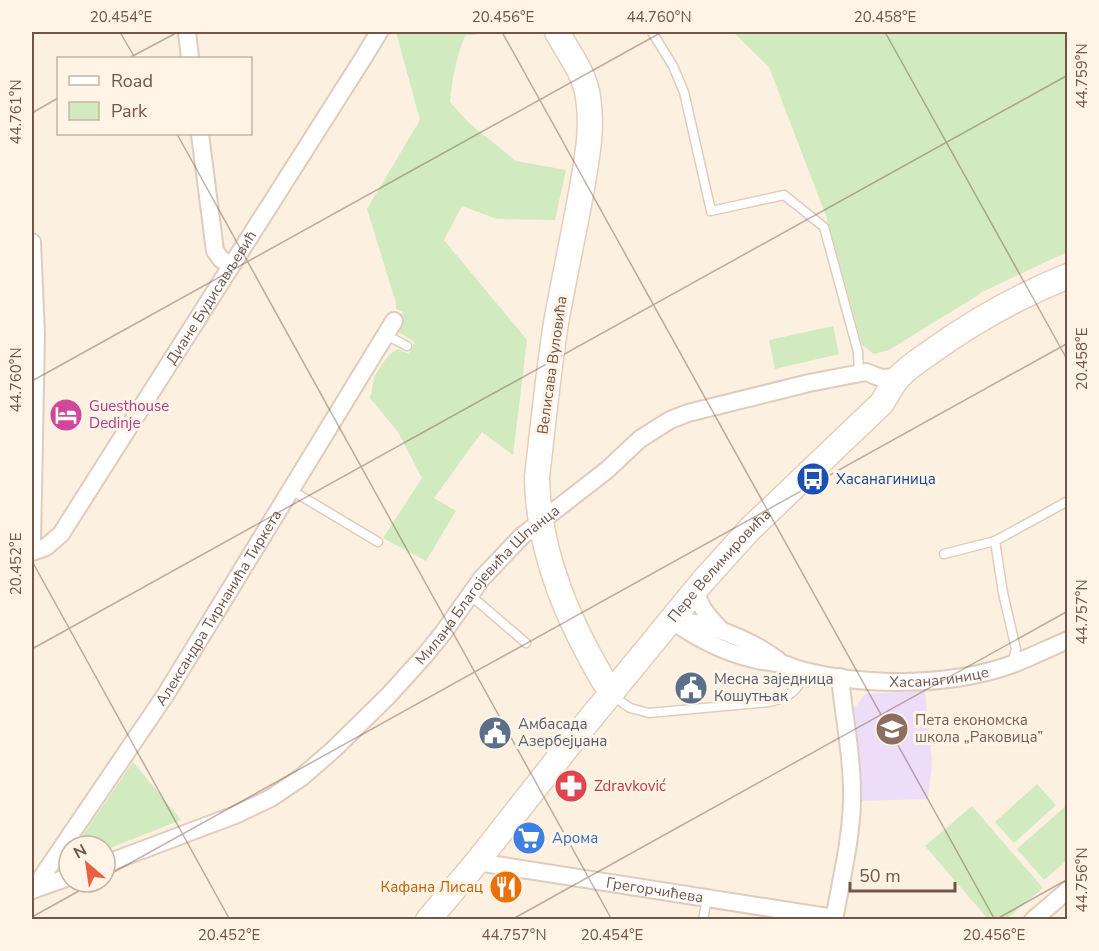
<svg xmlns="http://www.w3.org/2000/svg" width="1099" height="951" viewBox="0 0 1099 951" font-family="'Nunito Sans',sans-serif">
  <style>
    .education { fill: #edddf8 }
    .green { fill: #d2eabf }
    .lines { fill: none; stroke-linecap: round; stroke-linejoin: round }
    .lane-casing { stroke: #e0ccbc; stroke-width: 11 }
    .street-casing { stroke: #e0ccbc; stroke-width: 20 }
    .secondary-casing { stroke: #e6cdba; stroke-width: 27 }
    .lane { stroke: #fff; stroke-width: 8 }
    .street { stroke: #fff; stroke-width: 16 }
    .secondary { stroke: #fff; stroke-width: 24 }
    .ticks { fill: none; stroke: #735547; stroke-width: 1.5; stroke-opacity: 0.45 }
    .labels { text-anchor: middle; dominant-baseline: central; stroke-width: 6; stroke-linejoin: round; paint-order: stroke }
    .street-label { font-size: 15px; fill: #735547; stroke: #fff4e6 }
    .hotel-label { font-size: 15px; fill: #b23c85; stroke: #fff4e6; text-anchor: start }
    .transit-label { font-size: 15px; fill: #164399; stroke: #fff4e6; text-anchor: start }
    .service-label { font-size: 15px; fill: #4e5e75; stroke: #fff4e6; text-anchor: start }
    .education-label { font-size: 15px; fill: #785e54; stroke: #fff4e6; text-anchor: start }
    .health-label { font-size: 15px; fill: #be3a42; stroke: #fff4e6; text-anchor: start }
    .shop-label { font-size: 15px; fill: #366cbe; stroke: #fff4e6; text-anchor: start }
    .food-label { font-size: 15px; fill: #c56008; stroke: #fff4e6; text-anchor: end }
    .neatline { fill: none; stroke: #735547; stroke-width: 2 }
    .ticks-label { font-size: 15px; text-anchor: middle; fill: #735547 }
  </style>
  <rect width="100%" height="100%" fill="#fcf0e0"/>
  <path class="education" d="M925 691 932 764 928 799 860 801 853 710 865 694Z"/>
  <g class="green">
    <path d="M396 32H489L465 36C456 58 452 79 450 102L469 123 516 161 566 170 555 220 497 219 462 206 444 240 527 340 513 455 482 432 434 498 456 511 426 561 383 538 422 478 398 432 370 398C372 392 372 389 373 383 374 373 389 352 398 349L408 354 415 342 397 331 403 312 396 309V303L367 209 420 120Z"/>
    <path d="M733 32H1067V252L980 293V294L889 350 874 354 862 345 826 216 769 67Z"/>
    <path d="M833 326 839 354 775 369 769 340Z"/>
    <path d="M133 762 181 820 105 850V846H77L83 835Z"/>
    <path d="M1037 784 1056 805 1014 843 995 822Z"/>
    <path d="M1067 805V860L1044 880 1017 849Z"/>
    <path d="M972 806 1043 888 1006 919H988L925 846Z"/>
  </g>
  <g class="lines">
    <g class="lane-casing">
      <g id="lane">
        <path d="M652 32 673 66 684 92 711 211 784 195 824 227 858 352 859 373"/>
        <path d="M386 335 407 346"/>
        <path d="M291 490 378 542"/>
        <path d="M944 554 995 541"/>
        <path d="M470 595 526 643"/>
        <path d="M1012 664 1016 649 1003 593 995 541 1068 501"/>
        <path d="M613 696 630 708 649 713 769 702C792 697 796 691 807 671"/>
        <path d="M703 920 707 898"/>
      </g>
    </g>
    <g class="street-casing">
      <g id="street">
        <path d="M187 32 190 58"/>
        <path d="M200 134 215 251 221 259 231 266"/>
        <path d="M32 242 36 334 32 541"/>
        <path id="s1" d="M32 552 46 547 61 534 362 60 379 32"/>
        <path d="M697 588C696 605 710 618 721 630"/>
        <path id="s2" d="M671 620C695 637 724 652 753 659 763 662 774 662 784 664 789 665 793 668 797 669 862 687 950 687 1013 664 1031 657 1049 648 1068 640"/>
        <path d="M675 620C707 622 753 641 778 660"/>
        <path id="s3" d="M477 862 834 918"/>
        <path id="s4" d="M105 864 235 815 271 798 302 777 334 749 389 695 426 654 443 633 482 578 522 536 607 470 640 439 670 420 688 413 809 383 866 372 881 378 899 377"/>
        <path d="M32 890 69 877"/>
        <path id="s5" d="M33 890 166 694 394 321"/>
        <path d="M834 920C841 880 851 841 852 801 853 760 844 718 840 677"/>
        <path d="M1033 920 1068 890"/>
      </g>
    </g>
    <g class="secondary-casing">
      <g id="secondary">
        <path d="M557 32C568 52 585 74 588 97 593 128 587 158 582 188 574 233 564 278 556 323 548 374 543 426 537 477 538 555 571 628 611 693"/>
        <path id="s6" d="M428 920 477 862 576 736 703 581 750 529 881 404C888 395 891 385 899 377 909 366 923 358 935 349 976 320 1021 295 1068 276"/>
      </g>
    </g>
    <use href="#lane" class="lane"/>
    <use href="#street" class="street"/>
    <use href="#secondary" class="secondary"/>
  </g>
  <path class="ticks" d="M120 32 135 58M502 32 995 920M885 32 1068 361M129 58 178 32M32 113 58 98M177 134 612 920M32 381 662 32M32 561 230 920M32 649 1068 75M105 877 1068 343M32 917 95 882M511 920 1068 611M995 920 1068 879"/>
  <defs>
    <g id="hotel-disc" transform="scale(1.725)"><circle r="9.5" fill="#d1479c" stroke="#fff4e6"/><path d="M-6-4.5h1.5V1H6V5H4.5V3h-9V5H-6ZM-4 0a1.8 1.8 0 1 1 3.6 0ZM.5 0V-2.5h3Q6-2.5 6 0Z" fill="#fff"/></g>
    <g id="bus-disc" transform="scale(1.725)"><circle r="9.5" fill="#1a4fb4" stroke="#fff4e6"/><path d="M-5-6H5V4H4V6H2V4H-2V6H-4V4H-5ZM-3.5-4V0h7V-4ZM-3.5 1.2v1.5H-2V1.2ZM2 1.2v1.5H3.5V1.2Z" fill="#fff"/></g>
    <g id="civic-disc" transform="scale(1.725)"><circle r="9.5" fill="#5c6f8a" stroke="#fff4e6"/><path d="M-.6-6.5H3V-4.5H.6V-3L4-1V1h2V6H-6V1h2V-1L-.6-3ZM-1.2 2.5V6h2.4V2.5Z" fill="#fff"/></g>
    <g id="school-disc" transform="scale(1.725)"><circle r="9.5" fill="#8d6e63" stroke="#fff4e6"/><path d="M0-5L7-2L0 1L-7-2ZM-4 1L0 2.5L4 1V4Q0 6-4 4Z" fill="#fff"/></g>
    <g id="pharmacy-disc" transform="scale(1.725)"><circle r="9.5" fill="#e0444e" stroke="#fff4e6"/><path d="M-2-6h4v4h4v4h-4v4h-4v-4h-4v-4h4Z" fill="#fff"/></g>
    <g id="supermarket-disc" transform="scale(1.725)"><circle r="9.5" fill="#3f7fe0" stroke="#fff4e6"/><path d="M-6-5.5h2.5l.6 2H6L4.5 2H-2.5L-4.4-4H-6ZM-1.5 3.2a1.3 1.3 0 1 0 .1 0ZM3 3.2a1.3 1.3 0 1 0 .1 0Z" fill="#fff"/></g>
    <g id="restaurant-disc" transform="scale(1.725)"><circle r="9.5" fill="#e8710a" stroke="#fff4e6"/><path d="M-5-6h1v4h1v-4h1v4h1v-4h1v5L-1.5 .5V6h-2V.5L-5-1ZM5-6V6H3V1.5H1.5Q1.5-4 5-6Z" fill="#fff"/></g>
  </defs>
  <g fill-rule="evenodd">
    <use href="#hotel-disc" x="66" y="415"/>
    <use href="#bus-disc" x="813" y="479"/>
    <use href="#civic-disc" x="691" y="688"/>
    <use href="#school-disc" x="892" y="729"/>
    <use href="#civic-disc" x="495" y="733"/>
    <use href="#pharmacy-disc" x="571" y="786"/>
    <use href="#supermarket-disc" x="529" y="838"/>
    <use href="#restaurant-disc" x="506" y="887"/>
  </g>
  <g class="labels">
    <g class="street-label">
      <text stroke="none"><textPath href="#s1" startOffset="315">Диане Будисављевић</textPath></text>
      <text transform="translate(552 365) rotate(-82)">Велисава Вуловића</text>
      <text stroke="none"><textPath href="#s6" startOffset="459">Пере Велимировића</textPath></text>
      <text stroke="none"><textPath href="#s4" startOffset="484">Милана Благојевића Шпанца</textPath></text>
      <text stroke="none"><textPath href="#s5" startOffset="338">Александра Тирнанића Тиркета</textPath></text>
      <text stroke="none"><textPath href="#s2" startOffset="280">Хасанагинице</textPath></text>
      <text stroke="none"><textPath href="#s3" startOffset="180">Грегорчићева</textPath></text>
    </g>
    <g class="hotel-label">
      <text x="89" y="406">Guesthouse<tspan x="89" dy="17">Dedinje</tspan></text>
    </g>
    <g class="transit-label">
      <text x="836" y="479">Хасанагиница</text>
    </g>
    <g class="service-label">
      <text x="714" y="679">Месна заједница<tspan x="714" dy="17">Кошутњак</tspan></text>
      <text x="518" y="724">Амбасада<tspan x="518" dy="17">Азербејџана</tspan></text>
    </g>
    <g class="education-label">
      <text x="915" y="720">Пета економска<tspan x="915" dy="17">школа „Раковица”</tspan></text>
    </g>
    <g class="health-label">
      <text x="594" y="786">Zdravković</text>
    </g>
    <g class="shop-label">
      <text x="552" y="838">Арома</text>
    </g>
    <g class="food-label">
      <text x="483" y="887">Кафана Лисац</text>
    </g>
  </g>
  <rect width="1099" height="951" fill="none" stroke="#fff4e6" stroke-width="66"/>
  <rect x="57" y="57" width="195" height="78" fill="#fff4e6" stroke="#c7b4a6" stroke-width="1.5"/>
  <rect x="69" y="76" width="30" height="9" fill="#ffffff" stroke="#c7b4a6" stroke-width="1.5"/>
  <text x="111" y="87" font-size="18" fill="#735547">Road</text>
  <rect x="69" y="102" width="30" height="18" fill="#d2eabf" stroke="#c7b4a6" stroke-width="1.5"/>
  <text x="111" y="117" font-size="18" fill="#735547">Park</text>
  <g transform="translate(87 864) rotate(331)"><circle r="28" fill="#fff4e6" stroke="#c7b4a6" stroke-width="1.5"/>
  <path d="M0-4.5L10 22L0 15L-10 22Z" fill="#e96142"/>
  <text y="-9" font-size="16" font-weight="bold" text-anchor="middle" fill="#735547">N</text>
  </g>
  <path d="M850 882v9h105v-9" fill="none" stroke="#735547" stroke-width="3"/>
  <text x="859" y="882" font-size="18" fill="#735547" stroke="#fff4e6" stroke-width="4.5" paint-order="stroke">50 m</text>
  <rect x="33" y="33" width="1033" height="885" class="neatline"/>
  <g class="ticks-label">
    <text x="121" y="22">20.454°E</text>
    <text x="503" y="22">20.456°E</text>
    <text x="659" y="22">44.760°N</text>
    <text x="885" y="22">20.458°E</text>
    <text transform="translate(1082 76) rotate(-90)" y="5">44.759°N</text>
    <text transform="translate(16 112) rotate(-90)" y="5">44.761°N</text>
    <text transform="translate(1082 359) rotate(-90)" y="5">20.458°E</text>
    <text transform="translate(16 380) rotate(-90)" y="5">44.760°N</text>
    <text transform="translate(16 564) rotate(-90)" y="5">20.452°E</text>
    <text transform="translate(1082 612) rotate(-90)" y="5">44.757°N</text>
    <text transform="translate(1082 880) rotate(-90)" y="5">44.756°N</text>
    <text x="229" y="940">20.452°E</text>
    <text x="514" y="940">44.757°N</text>
    <text x="612" y="940">20.454°E</text>
    <text x="994" y="940">20.456°E</text>
  </g>
</svg>
